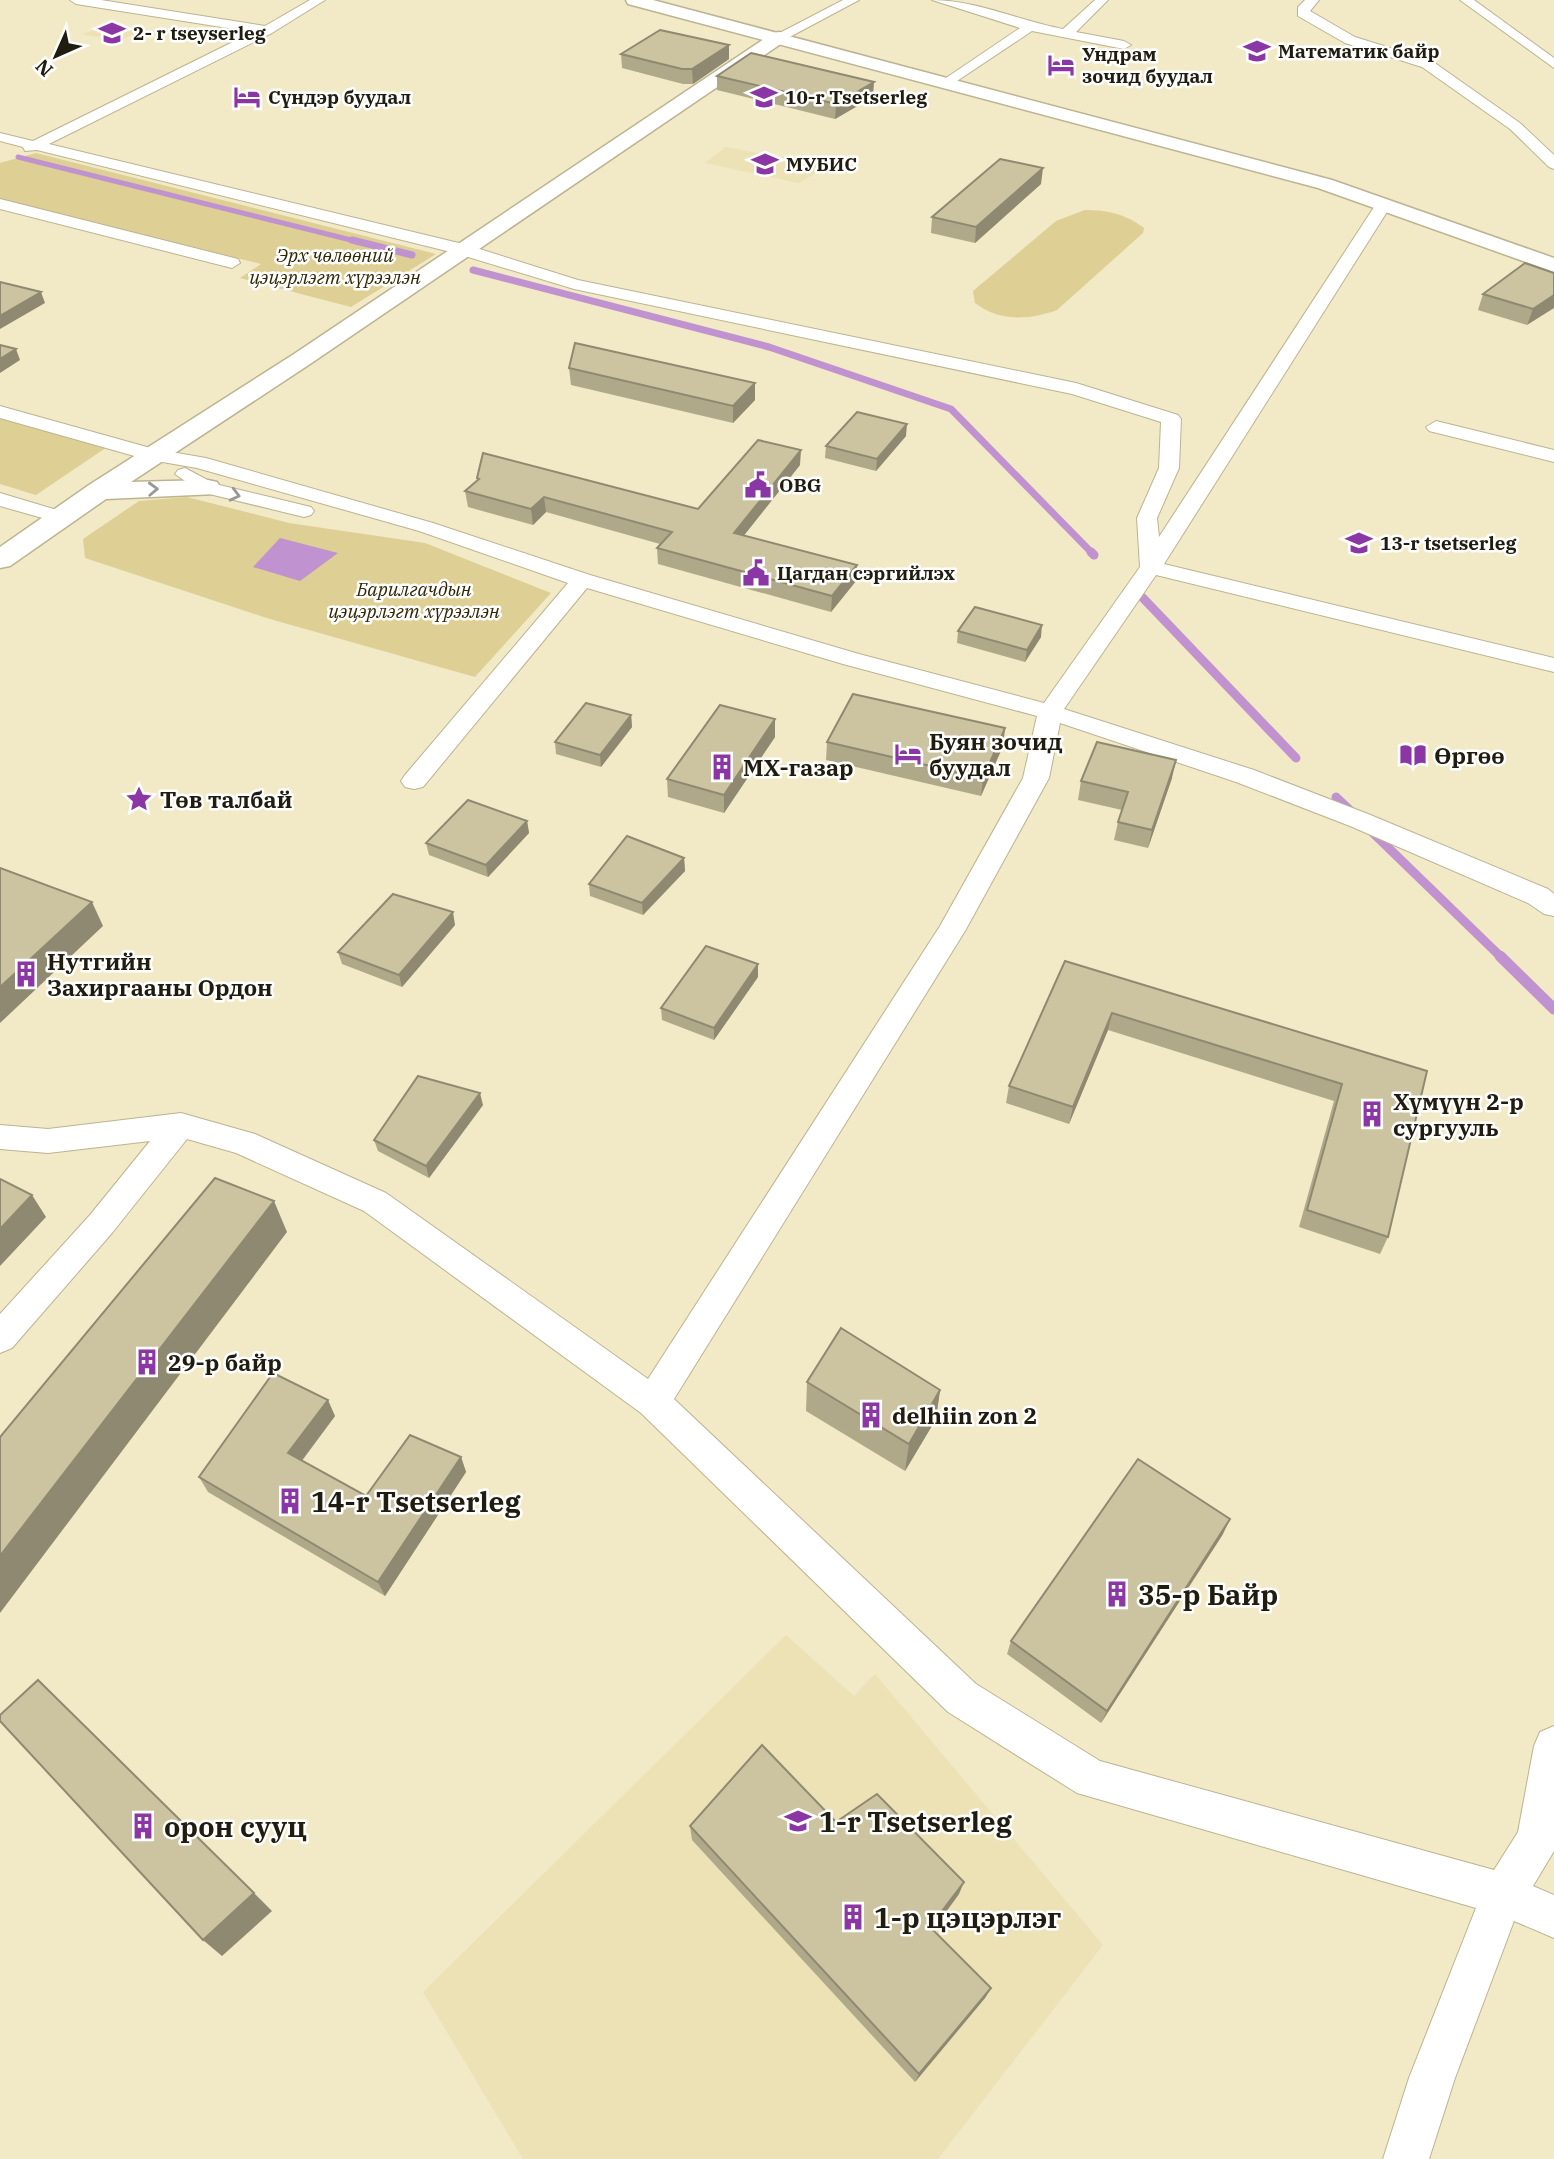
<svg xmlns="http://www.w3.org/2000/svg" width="1554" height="2159" viewBox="0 0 1554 2159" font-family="'IBM Plex Serif',serif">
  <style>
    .built { fill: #ece2b6 }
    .green { fill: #decf94 }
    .water { fill: #c092cf }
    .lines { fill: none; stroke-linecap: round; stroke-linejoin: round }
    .stream-far3 { stroke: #c092cf; stroke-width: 5 }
    .stream-far2 { stroke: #c092cf; stroke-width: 7 }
    .stream-far1 { stroke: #c092cf; stroke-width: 9 }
    .stream { stroke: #c092cf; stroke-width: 11 }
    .street-casing { stroke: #bcb391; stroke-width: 2 }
    .secondary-casing { stroke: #bcb391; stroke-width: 3 }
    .highway-casing { stroke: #bcb391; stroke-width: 3 }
    .street { fill: #fff; fill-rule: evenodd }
    .secondary { fill: #fff; fill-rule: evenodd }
    .highway { fill: #fff; fill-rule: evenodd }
    .wall { fill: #afa98a }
    .shaded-wall { fill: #8f8971 }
    .building { fill: #ccc4a1; stroke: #8f8971; stroke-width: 2 }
    .oneway { stroke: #9b9993 }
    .labels { text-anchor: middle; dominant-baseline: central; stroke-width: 5; stroke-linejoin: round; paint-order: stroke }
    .far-poi-label { font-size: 19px; font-weight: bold; fill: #201d10; stroke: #fff; text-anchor: start }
    .far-park-label { font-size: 19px; font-style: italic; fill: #312906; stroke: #fff }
    .poi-label { font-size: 23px; font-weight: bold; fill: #201d10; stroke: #fff; text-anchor: start }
    .near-poi-label { font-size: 28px; font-weight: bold; fill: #201d10; stroke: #fff; text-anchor: start }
  </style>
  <rect width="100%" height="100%" fill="#f2e9c6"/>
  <g class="built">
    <path d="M107 24 141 31 116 42 103 39 109 35 103 34 96 37 83 34Z"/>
    <path d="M726 147 827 166 799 183 705 163Z"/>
    <path d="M786 1635 854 1696 875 1674 1103 1945 938 2159H523L423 1992Z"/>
  </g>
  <g class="green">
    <path d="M36 153 436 254 351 307 240 278 261 264 0 200V163Z"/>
    <path d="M1085 210C1107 210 1126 214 1144 228L1143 233 1057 310C1030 320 999 322 975 303L973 291 1056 221Z"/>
    <path d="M0 416 107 447 36 495 0 484Z"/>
    <path d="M187 497 289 523 425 543 551 593 475 677 270 619 85 558 83 539 139 501Z"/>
  </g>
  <path class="water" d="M280 538 338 553 300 581 253 567Z"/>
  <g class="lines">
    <path class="stream-far3" d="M18 157 359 242"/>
    <g class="stream-far2">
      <path d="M352 240 412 255"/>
      <path d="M473 270 769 347 951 409 1093 554"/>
    </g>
    <g class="stream-far1">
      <path d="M1091 552 1094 555"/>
      <path d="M1143 598 1296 758"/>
      <path d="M1336 797 1354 814"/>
      <path d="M1370 830 1502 958"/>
    </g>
    <path class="stream" d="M1500 956 1554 1009"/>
    <g class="street-casing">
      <g id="street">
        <path d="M70 0H101L265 26 310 0H325L272 33 49 144 467 245 578 280 1076 383 1178 415 1181 419 1179 468 1157 518 1159 537 1378 201 1384 199 1392 204 1164 564 1554 658V672L1156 575 1064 709 1254 770 1368 814 1548 889 1554 894V916L1544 914 1528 903 1350 826 1236 782 1060 723 1049 778 965 931 674 1399 976 1684 1100 1761 1494 1870 1518 1832 1534 1746 1540 1732 1554 1726V1851L1533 1886 1554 1895V1938L1514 1921 1455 2078 1429 2159H1383L1409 2078 1476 1908 1077 1793 948 1712 641 1413 364 1211 236 1153 187 1139 112 1233 12 1348 0 1353V1314L90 1215 150 1141 48 1153 0 1149V1125L48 1129 181 1113 255 1134 386 1193 648 1379 940 926 1023 778 1037 716 843 664 587 588 423 787 414 789 405 787 401 781 405 775 568 583 419 531 197 468 145 459 0 418V406L154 449 206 458 433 523 590 575 859 654 1044 703 1140 567 1137 518 1159 468 1161 422 1072 394 574 289 455 253 37 150 25 151 23 147 0 141V133L33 141 253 32 76 4Z"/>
        <path d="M843 0H859L784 40H774L772 37Z"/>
        <path d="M932 0C976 0 1020 21 1063 29L1095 0H1108L1076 32 1124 41 1131 45 1124 49 1032 31 948 87 943 86V80L1020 28Z"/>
        <path d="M1305 0H1319L1310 11 1355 37 1432 61 1520 123 1554 155V169L1549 167 1510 129 1422 67 1345 43 1298 16V7Z"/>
        <path d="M1460 0H1474L1554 58V68Z"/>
        <path d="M0 199 238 259 240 263 232 268 0 209Z"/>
        <path d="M1436 421 1554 450V462L1429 431 1426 427Z"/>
        <path d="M185 468 215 484 311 507 314 511 311 515 304 517 201 492 175 474 178 470Z"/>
        <path d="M0 493 67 513 70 517 67 521 60 523 0 506Z"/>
      </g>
    </g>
    <g class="secondary-casing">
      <path id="secondary" d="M779 32 785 33 788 37 785 41 310 364 131 482 208 480 217 482 221 488 217 494 106 499 10 566 0 568V547L89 485 294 354 773 33Z"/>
    </g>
    <g class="highway-casing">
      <path id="highway" d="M626 0H653L1332 180 1554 258V272L1318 188 628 4Z"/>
    </g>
    <use href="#street" class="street"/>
    <use href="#secondary" class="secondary"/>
    <use href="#highway" class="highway"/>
  </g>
  <g class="wall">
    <path d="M621 54 729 59 693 84H683L622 68Z"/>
    <path d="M717 76 873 97 835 119 717 90Z"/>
    <path d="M1041 184 975 243 931 233 932 217Z"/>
    <path d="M1554 273 1527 325 1478 310 1483 294Z"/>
    <path d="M569 368 755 383V400L733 423 571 385Z"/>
    <path d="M906 436 876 471 825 458 826 446Z"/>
    <path d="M800 465 744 535 857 565 856 581 831 612 658 564 657 548 660 544 546 512 533 525 468 507 465 491 477 481V478L698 509Z"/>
    <path d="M958 631 1041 637 1025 662 957 643Z"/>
    <path d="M631 715 632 727 601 767 556 754 555 742Z"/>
    <path d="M775 719V737L724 813 668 797 667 779Z"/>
    <path d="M1005 728 1003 746 981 796 826 760 827 742Z"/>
    <path d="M1172 778 1148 848 1114 840 1118 822 1122 810 1078 800 1081 781Z"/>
    <path d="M527 821 529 833 488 877 429 855 426 843Z"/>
    <path d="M684 858 685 871 643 915 590 896 589 884Z"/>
    <path d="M455 925 402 987 342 964 338 952Z"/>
    <path d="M1065 961 1427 1071 1388 1237 1380 1254 1299 1227 1334 1101 1108 1030 1069 1124 1006 1103 1009 1086Z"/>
    <path d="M758 977 714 1040 662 1020 661 1008Z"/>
    <path d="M483 1105 429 1178 378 1151 374 1140Z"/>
    <path d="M807 1382 940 1390 936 1419 905 1471 806 1411Z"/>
    <path d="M335 1416 302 1461 366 1496 461 1457 466 1472 385 1596 208 1492 199 1477Z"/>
    <path d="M1223 1534 1101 1723 1007 1654 1011 1641Z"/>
    <path d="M836 1822 959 1894 933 1930 991 1988 985 1998 915 2082 692 1840 690 1826Z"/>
  </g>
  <g class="shaded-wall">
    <path d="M729 45V59L693 84 692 69Z"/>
    <path d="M874 82 873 97 835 119 836 104Z"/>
    <path d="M1043 168 1041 184 975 243 976 227Z"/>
    <path d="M41 292 45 303 0 329V316Z"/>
    <path d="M1554 295V308L1527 325 1533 309Z"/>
    <path d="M16 349 20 360 0 373V359Z"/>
    <path d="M755 383V400L733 423V406Z"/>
    <path d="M907 424 906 436 876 471 877 459Z"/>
    <path d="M801 450 800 465 734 548V533Z"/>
    <path d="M544 497 546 512 533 525 531 509Z"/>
    <path d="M857 565 856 581 831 612 832 596Z"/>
    <path d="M1042 625 1041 637 1025 662 1027 650Z"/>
    <path d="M631 715 632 727 601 767 600 755Z"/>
    <path d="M775 719V737L724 813V795Z"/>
    <path d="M1005 728 1003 746 981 796 983 778Z"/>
    <path d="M1176 760 1172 778 1148 848 1152 830Z"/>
    <path d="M527 821 529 833 488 877 486 865Z"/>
    <path d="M684 858 685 871 643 915 642 903Z"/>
    <path d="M92 902 103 926 0 1023V987Z"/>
    <path d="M453 912 455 925 402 987 399 975Z"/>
    <path d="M758 964V977L714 1040V1028Z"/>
    <path d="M1112 1013 1108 1030 1069 1124 1073 1107Z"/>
    <path d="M480 1093 483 1105 429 1178 426 1166Z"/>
    <path d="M32 1195 46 1217 0 1266V1229Z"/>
    <path d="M274 1201 287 1232 0 1613V1556Z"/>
    <path d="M940 1390 936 1419 905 1471 909 1444Z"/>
    <path d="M328 1400 335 1416 296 1468 288 1453Z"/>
    <path d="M461 1457 466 1472 385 1596 378 1582Z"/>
    <path d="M1230 1519 1223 1534 1101 1723 1107 1711Z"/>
    <path d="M964 1882 959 1894 926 1939 930 1927Z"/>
    <path d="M254 1893 272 1911 222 1956 203 1940Z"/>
    <path d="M991 1988 985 1998 915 2082 919 2074Z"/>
  </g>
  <g class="building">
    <path d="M660 30 729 45 692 69H682L621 54Z"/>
    <path d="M751 53 874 82 836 104 717 76Z"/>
    <path d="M1000 159 1043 168 976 227 932 217Z"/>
    <path d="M1525 263 1554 273V295L1533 309 1483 294Z"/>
    <path d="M0 282 41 292 0 316Z"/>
    <path d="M575 343 755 383 733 406 569 368Z"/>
    <path d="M0 345 16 349 0 359Z"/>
    <path d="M857 412 907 424 877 459 826 446Z"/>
    <path d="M758 440 801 450 734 533 857 565 832 596 657 548 672 532 544 497 531 509 465 491 479 479 477 478 483 453 698 509Z"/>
    <path d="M975 607 1042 625 1027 650 958 631Z"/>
    <path d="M853 694 1005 728 983 778 827 742Z"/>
    <path d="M586 703 631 715 600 755 555 742Z"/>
    <path d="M720 705 775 719 724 795 667 779Z"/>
    <path d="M1097 742 1176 760 1152 830 1118 822 1128 792 1081 781Z"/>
    <path d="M468 800 527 821 486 865 426 843Z"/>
    <path d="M627 836 684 858 642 903 589 884Z"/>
    <path d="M0 868 92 902 0 987Z"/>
    <path d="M393 894 453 912 399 975 338 952Z"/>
    <path d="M706 946 758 964 714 1028 661 1008Z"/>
    <path d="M1065 961 1427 1071 1388 1237 1307 1210 1342 1084 1112 1013 1073 1107 1009 1086Z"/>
    <path d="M418 1076 480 1093 426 1166 374 1140Z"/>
    <path d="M215 1178 274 1201 0 1556V1437Z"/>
    <path d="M0 1179 32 1195 0 1229Z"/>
    <path d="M841 1328 940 1390 909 1444 807 1382Z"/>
    <path d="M273 1373 328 1400 288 1453 366 1496 410 1435 461 1457 378 1582 199 1477Z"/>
    <path d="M1138 1459 1230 1519 1107 1711 1011 1641Z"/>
    <path d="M38 1680 254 1893 203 1940 0 1721V1715Z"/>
    <path d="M762 1745 836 1822 877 1794 964 1882 930 1927 991 1988 919 2074 690 1826Z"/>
  </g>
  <defs><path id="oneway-chevron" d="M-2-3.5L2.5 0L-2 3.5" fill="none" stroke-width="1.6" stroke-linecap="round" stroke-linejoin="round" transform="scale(1.75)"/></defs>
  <g class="oneway">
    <use href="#oneway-chevron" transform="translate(153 489) rotate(-2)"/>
    <use href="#oneway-chevron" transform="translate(235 495) rotate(14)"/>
  </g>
  <defs>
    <g id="school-bare" transform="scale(2.1)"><path d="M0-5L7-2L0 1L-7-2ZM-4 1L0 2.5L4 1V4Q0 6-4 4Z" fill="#8a36a4" stroke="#fff" stroke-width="2.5" paint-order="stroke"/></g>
    <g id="university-bare" transform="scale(2.1)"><path d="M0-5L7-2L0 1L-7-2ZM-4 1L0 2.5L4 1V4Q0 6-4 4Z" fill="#8a36a4" stroke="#fff" stroke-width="2.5" paint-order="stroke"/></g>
    <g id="hotel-bare" transform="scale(2.1)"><path d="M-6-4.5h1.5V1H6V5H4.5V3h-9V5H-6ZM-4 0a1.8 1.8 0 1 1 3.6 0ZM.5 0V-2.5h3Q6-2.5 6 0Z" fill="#8a36a4" stroke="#fff" stroke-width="2.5" paint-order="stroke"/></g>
    <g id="civic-bare" transform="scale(2.1)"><path d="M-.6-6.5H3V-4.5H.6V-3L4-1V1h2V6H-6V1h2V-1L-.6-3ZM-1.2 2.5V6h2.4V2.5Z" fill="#8a36a4" stroke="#fff" stroke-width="2.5" paint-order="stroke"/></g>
    <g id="library-bare" transform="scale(2.1)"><path d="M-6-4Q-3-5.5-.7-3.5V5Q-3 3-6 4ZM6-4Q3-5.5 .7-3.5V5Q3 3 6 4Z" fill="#8a36a4" stroke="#fff" stroke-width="2.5" paint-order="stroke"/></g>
    <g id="building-bare" transform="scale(2.1)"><path d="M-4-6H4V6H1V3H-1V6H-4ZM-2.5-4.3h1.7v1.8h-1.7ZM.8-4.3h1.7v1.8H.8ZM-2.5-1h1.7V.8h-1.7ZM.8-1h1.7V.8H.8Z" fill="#8a36a4" stroke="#fff" stroke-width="2.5" paint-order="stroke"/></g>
    <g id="sight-bare" transform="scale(2.1)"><path d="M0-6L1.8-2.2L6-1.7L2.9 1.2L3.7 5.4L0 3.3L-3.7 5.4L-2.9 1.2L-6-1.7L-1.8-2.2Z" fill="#8a36a4" stroke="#fff" stroke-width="2.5" paint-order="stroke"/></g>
  </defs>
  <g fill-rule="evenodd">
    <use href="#school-bare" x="112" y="33"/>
    <use href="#university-bare" x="1257" y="51"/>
    <use href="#hotel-bare" x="1061" y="65"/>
    <use href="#hotel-bare" x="247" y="97"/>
    <use href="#school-bare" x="764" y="97"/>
    <use href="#school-bare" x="765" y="164"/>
    <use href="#civic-bare" x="758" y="485"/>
    <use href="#school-bare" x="1359" y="543"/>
    <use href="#civic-bare" x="756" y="573"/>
    <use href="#hotel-bare" x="908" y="754"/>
    <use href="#library-bare" x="1413" y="755"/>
    <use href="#building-bare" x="722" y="767"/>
    <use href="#sight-bare" x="139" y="799"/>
    <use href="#building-bare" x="26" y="974"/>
    <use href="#building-bare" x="1372" y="1114"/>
    <use href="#building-bare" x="147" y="1362"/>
    <use href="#building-bare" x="871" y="1415"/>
    <use href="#building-bare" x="290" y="1501"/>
    <use href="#building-bare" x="1117" y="1594"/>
    <use href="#school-bare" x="798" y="1821"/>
    <use href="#building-bare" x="143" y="1826"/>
    <use href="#building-bare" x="853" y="1917"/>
  </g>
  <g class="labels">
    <g class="far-poi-label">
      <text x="133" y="33">2- r tseyserleg</text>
      <text x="1278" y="51">Математик байр</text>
      <text x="1082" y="54">Ундрам<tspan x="1082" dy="22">зочид буудал</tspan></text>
      <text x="268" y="97">Сүндэр буудал</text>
      <text x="785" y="97">10-r Tsetserleg</text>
      <text x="786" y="164">МУБИС</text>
      <text x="779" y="485">OBG</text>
      <text x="1380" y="543">13-r tsetserleg</text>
      <text x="777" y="573">Цагдан сэргийлэх</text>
    </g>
    <g class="far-park-label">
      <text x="335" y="255">Эрх чөлөөний<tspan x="335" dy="22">цэцэрлэгт хүрээлэн</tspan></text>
      <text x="414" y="589">Барилгачдын<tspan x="414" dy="22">цэцэрлэгт хүрээлэн</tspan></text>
    </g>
    <g class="poi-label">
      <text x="929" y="741">Буян зочид<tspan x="929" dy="26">буудал</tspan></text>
      <text x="1434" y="755">Өргөө</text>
      <text x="743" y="767">МХ-газар</text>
      <text x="160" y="799">Төв талбай</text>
      <text x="47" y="961">Нутгийн<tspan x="47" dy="26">Захиргааны Ордон</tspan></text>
      <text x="1393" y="1101">Хүмүүн 2-р<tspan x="1393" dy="26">сургууль</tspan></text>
      <text x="168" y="1362">29-р байр</text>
      <text x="892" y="1415">delhiin zon 2</text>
    </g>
    <g class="near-poi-label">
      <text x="311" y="1501">14-r Tsetserleg</text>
      <text x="1138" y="1594">35-р Байр</text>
      <text x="819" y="1821">1-r Tsetserleg</text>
      <text x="164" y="1826">орон сууц</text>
      <text x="874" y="1917">1-р цэцэрлэг</text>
    </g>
  </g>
  <g transform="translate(56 56) rotate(225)" stroke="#ffffff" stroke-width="5" paint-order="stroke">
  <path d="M0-5L12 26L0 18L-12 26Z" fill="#201d10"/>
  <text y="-10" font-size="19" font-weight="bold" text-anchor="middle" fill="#201d10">N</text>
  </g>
</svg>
